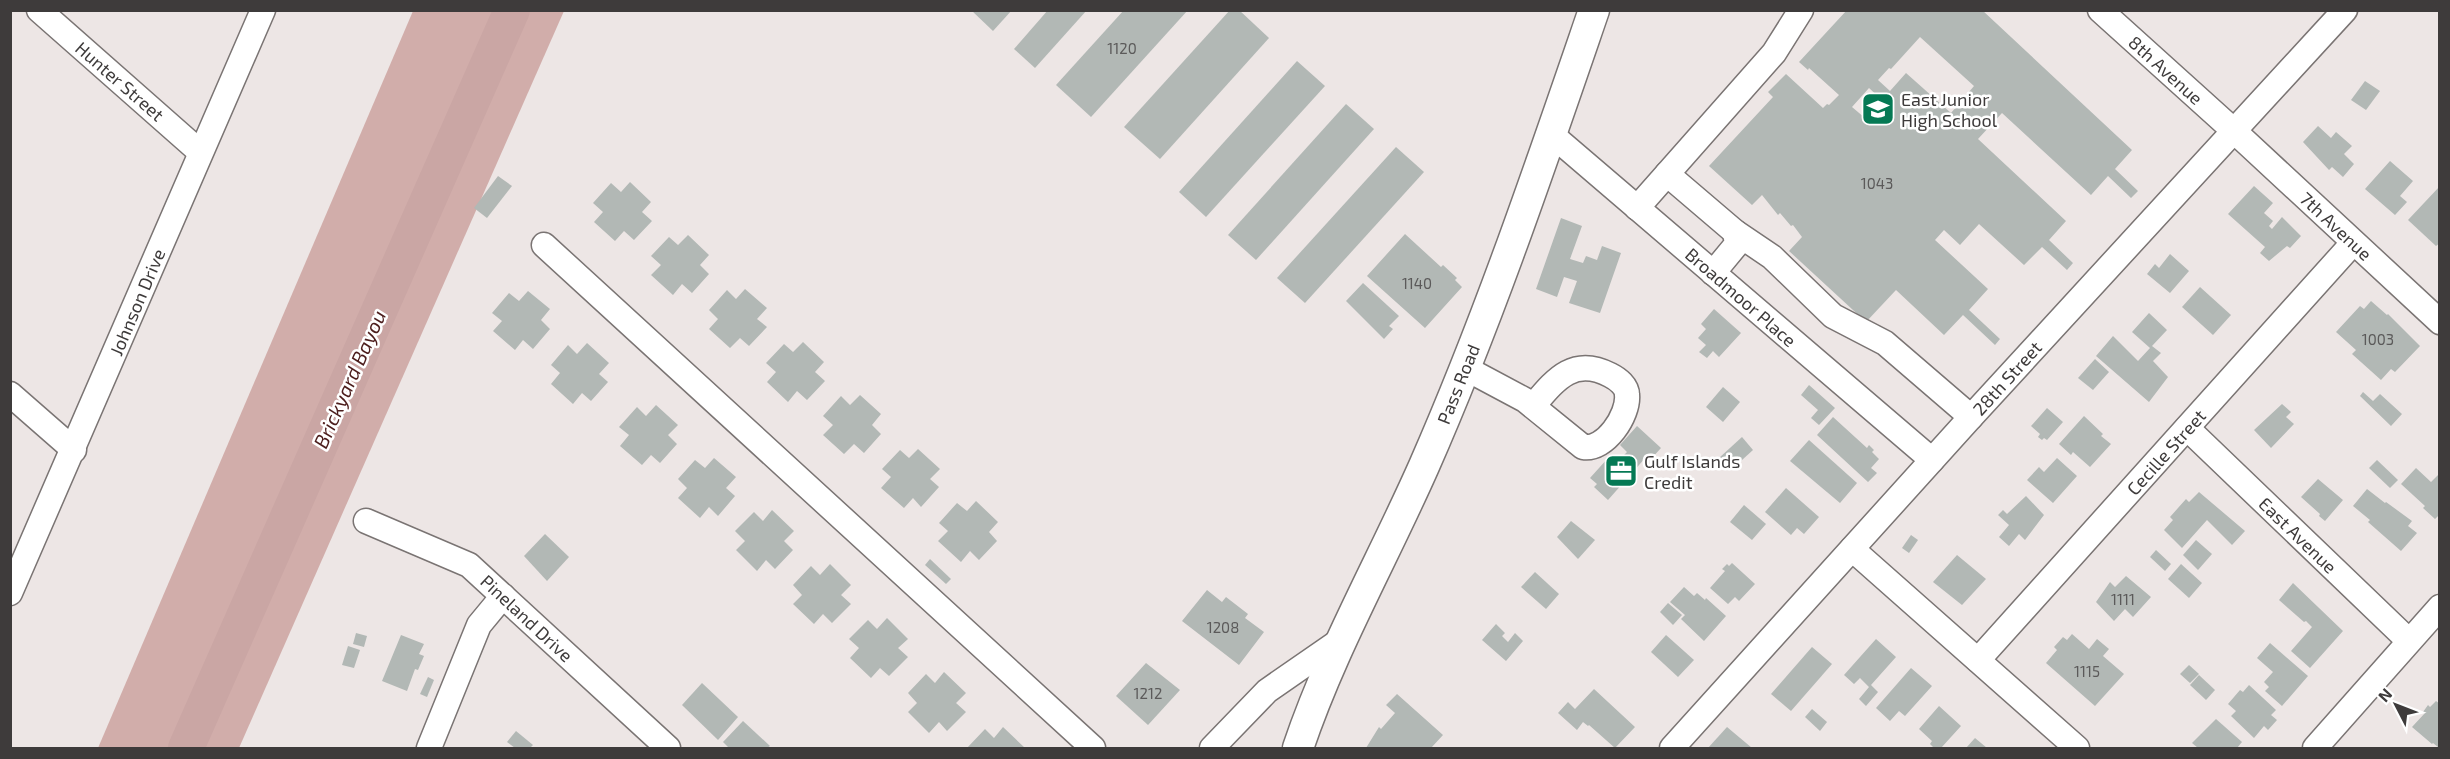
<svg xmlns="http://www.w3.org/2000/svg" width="2450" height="759" viewBox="0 0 2450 759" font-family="'Exo 2',sans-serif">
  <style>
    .forest { fill: #d1adaa }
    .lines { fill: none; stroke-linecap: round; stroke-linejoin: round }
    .river { stroke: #caa6a4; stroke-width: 36 }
    .building { fill: #b2b8b5; fill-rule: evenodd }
    .minor-casing { stroke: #7a7473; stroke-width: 27 }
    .major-casing { stroke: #7a7473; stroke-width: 33 }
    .minor { stroke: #fff; stroke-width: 24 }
    .major { stroke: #fff; stroke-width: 30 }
    .labels { text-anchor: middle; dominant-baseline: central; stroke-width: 5; stroke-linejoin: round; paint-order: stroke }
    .number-label { font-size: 15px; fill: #5b5a5a }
    .street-label { font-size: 18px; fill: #3e3b3b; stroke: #fff }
    .poi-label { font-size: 18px; fill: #3e3b3b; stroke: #fff; text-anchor: start }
    .water-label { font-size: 20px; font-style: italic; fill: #4c1d1c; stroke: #fff }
  </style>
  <rect width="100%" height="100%" fill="#ede6e5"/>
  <path class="forest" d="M413 11H564L239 748H98Z"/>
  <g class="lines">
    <path class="river" d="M186 748 512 10"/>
  </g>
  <g class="building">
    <path d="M971 10H1012L993 31Z"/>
    <path d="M1048 10H1087L1035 68 1014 49Z"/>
    <path d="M1124 10H1188L1091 117 1056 85Z"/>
    <path d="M1230 10H1239L1269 38 1160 159 1124 127Z"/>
    <path d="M1847 10H1982L2132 150 2115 169 2138 191 2131 198 2108 176 2091 195 2002 113 1978 139 2066 221 2049 240 2073 263 2067 270 2042 247 2024 265 1979 224 1960 245 1944 230 1935 240 1988 289 1969 310 2000 339 1995 345 1963 315 1944 335 1896 290 1866 322 1789 251 1802 237 1793 225 1791 226 1780 213 1778 215 1762 195 1752 205 1709 166 1773 97 1768 92 1786 74 1823 108 1827 104 1829 105 1839 95 1809 68 1808 70 1799 62ZM1920 37 1974 86 1951 113 1906 73 1890 91 1878 80 1889 68 1891 69ZM1869 88 1882 100 1865 118 1852 107Z"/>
    <path d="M1297 61 1325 86 1206 217 1179 192Z"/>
    <path d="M2365 81 2380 91 2366 110 2351 100Z"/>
    <path d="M1346 104 1374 129 1256 260 1228 235Z"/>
    <path d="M2318 126 2331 138 2336 132 2352 146 2344 154 2354 164 2343 177 2332 167 2329 170 2303 142Z"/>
    <path d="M1396 147 1424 172 1305 303 1277 278Z"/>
    <path d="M2390 161 2413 181 2400 196 2407 202 2395 215 2365 189Z"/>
    <path d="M498 176 512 186 487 218 474 208Z"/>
    <path d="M630 182 651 202 642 212 652 221 634 240 624 231 615 241 594 222 603 212 593 203 611 183 621 192Z"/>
    <path d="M2254 186 2273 203 2264 213 2273 221 2269 226 2272 229 2282 217 2301 236 2290 248 2287 246 2269 261 2260 253 2265 247 2228 214Z"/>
    <path d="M2440 186V243L2436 246 2408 220Z"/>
    <path d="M1561 218 1582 226 1570 259 1583 263 1586 256 1597 260 1602 246 1621 253 1600 313 1569 303 1577 281 1564 277 1557 297 1536 289Z"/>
    <path d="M1405 234 1441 267 1443 265 1457 278 1455 280 1462 287 1425 328 1367 276Z"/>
    <path d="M688 235 709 255 700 265 709 274 692 293 682 284 673 295 651 275 661 265 651 256 669 237 678 245Z"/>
    <path d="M2170 254 2189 271 2170 293 2147 274 2155 264 2159 268Z"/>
    <path d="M1363 283 1399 316 1389 326 1393 329 1384 339 1346 301Z"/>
    <path d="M2200 287 2231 315 2213 335 2182 307Z"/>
    <path d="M745 289 767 308 757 319 767 327 749 346 740 338 730 348 709 329 718 319 709 310 727 290 736 299Z"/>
    <path d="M528 291 550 309 541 320 550 329 533 349 523 340 515 350 493 331 502 321 492 313 509 293 519 301Z"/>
    <path d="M2371 301 2387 315 2388 314 2420 346 2395 372 2391 369 2381 380 2352 354 2356 350 2336 332 2360 306 2364 309Z"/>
    <path d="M1714 309 1741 333 1719 357 1713 351 1707 358 1699 352 1706 345 1698 338 1706 329 1701 324Z"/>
    <path d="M2149 313 2167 330 2152 346 2161 353 2153 361 2168 377 2149 402 2096 356 2113 336 2138 361 2150 348 2132 332Z"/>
    <path d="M803 342 824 362 815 372 825 381 807 400 797 391 788 402 767 382 776 372 766 363 784 344 793 352Z"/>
    <path d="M587 343 609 363 599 374 608 382 591 401 582 393 573 404 551 384 560 373 551 365 568 345 577 354Z"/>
    <path d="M2095 359 2109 372 2093 390 2078 378Z"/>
    <path d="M1809 385 1835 408 1819 425 1811 418 1818 410 1801 395Z"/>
    <path d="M1723 387 1740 402 1723 422 1706 407Z"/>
    <path d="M2363 392 2373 401 2380 394 2402 414 2391 426 2360 396Z"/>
    <path d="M860 395 881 414 872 425 881 434 864 453 854 444 844 454 823 435 833 425 823 416 841 396 850 405Z"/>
    <path d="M2282 404 2291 412 2286 417 2294 424 2271 448 2254 430Z"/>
    <path d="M656 405 678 425 668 435 677 444 660 463 651 455 642 465 620 446 629 435 619 427 637 407 646 416Z"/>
    <path d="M2047 408 2063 422 2047 440 2044 438 2042 440 2038 437 2040 434 2031 426Z"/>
    <path d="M2084 416 2103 434 2101 436 2111 444 2090 467 2073 452 2071 455 2059 444Z"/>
    <path d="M1833 417 1867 448 1869 445 1874 450 1872 452 1879 459 1871 468 1877 473 1868 482 1817 435Z"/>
    <path d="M1637 426 1661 448 1651 459 1647 456 1608 500 1594 487 1597 484 1590 478 1608 458 1615 464 1627 452 1620 445Z"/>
    <path d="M1742 437 1753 450 1731 470 1719 458Z"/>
    <path d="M1809 440 1857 483 1840 503 1790 461Z"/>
    <path d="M918 449 940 469 930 479 939 487 921 507 913 498 904 508 881 488 891 477 882 469 900 450 909 458Z"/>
    <path d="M714 458 736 477 726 488 735 496 718 516 709 507 700 518 678 498 687 488 678 479 695 460 705 468Z"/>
    <path d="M2057 458 2077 476 2053 503 2027 480 2039 467 2044 472Z"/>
    <path d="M2377 460 2398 480 2390 488 2369 468Z"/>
    <path d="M2416 468 2431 482 2440 473V514L2435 519 2423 508 2425 506 2401 484Z"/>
    <path d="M2318 479 2343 500 2325 521 2319 516 2320 514 2301 497Z"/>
    <path d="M1786 488 1819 517 1804 534 1797 528 1791 535 1765 512Z"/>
    <path d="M2367 489 2385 503 2386 502 2412 521 2408 526 2417 533 2401 551 2368 522 2370 520 2353 506Z"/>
    <path d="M2199 492 2245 531 2232 545 2207 520 2182 548 2164 530 2173 520 2170 517 2186 499 2189 502Z"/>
    <path d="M2026 496 2044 515 2025 540 2019 534 2009 546 1999 537 2009 525 1998 515 2003 510 2007 514Z"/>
    <path d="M976 501 998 522 989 532 997 541 979 560 970 551 961 562 938 541 948 531 939 523 957 503 967 511Z"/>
    <path d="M1744 505 1766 524 1752 540 1730 522Z"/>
    <path d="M772 510 794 531 784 541 793 550 775 569 766 560 757 571 736 550 745 541 735 531 754 512 763 521Z"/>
    <path d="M1571 521 1595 540 1578 559 1557 537Z"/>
    <path d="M545 534 569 557 547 581 524 556Z"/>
    <path d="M1911 535 1918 540 1909 553 1902 548Z"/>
    <path d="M2196 540 2212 554 2198 570 2183 555Z"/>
    <path d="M2156 550 2171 564 2165 571 2150 557Z"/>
    <path d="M1957 555 1986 579 1962 605 1933 582Z"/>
    <path d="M930 559 951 579 946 584 925 565Z"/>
    <path d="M1732 563 1755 584 1739 601 1735 597 1728 604 1710 588 1725 571 1722 569 1727 564 1729 566Z"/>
    <path d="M830 564 851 585 841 595 851 604 832 623 823 614 814 624 793 604 802 595 793 585 811 566 820 575Z"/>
    <path d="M2181 564 2202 583 2189 598 2168 579Z"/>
    <path d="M1535 572 1559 594 1546 609 1521 587Z"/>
    <path d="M2126 576 2151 597 2133 617 2125 609 2114 621 2096 602 2110 582 2115 587Z"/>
    <path d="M2293 583 2343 631 2310 668 2291 651 2312 627 2306 621 2304 622 2279 600Z"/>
    <path d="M1684 587 1694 596 1697 593 1705 600 1706 598 1726 616 1704 641 1681 619 1685 615 1670 602Z"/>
    <path d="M1207 590 1222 602 1226 597 1248 614 1245 618 1264 632 1239 665 1182 621Z"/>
    <path d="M1668 603 1682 615 1673 625 1660 612Z"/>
    <path d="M887 618 908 639 898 648 908 657 889 676 880 668 871 678 850 658 859 648 849 639 868 620 877 629Z"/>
    <path d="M1496 624 1505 633 1502 636 1508 642 1515 633 1523 641 1506 661 1482 640Z"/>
    <path d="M356 633 367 636 364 647 353 644Z"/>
    <path d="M2072 634 2089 649 2097 639 2109 649 2103 656 2124 674 2095 706 2046 663 2057 650 2054 647 2063 637 2067 640Z"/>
    <path d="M401 635 424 644 419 654 424 656 418 670 415 669 407 691 382 681Z"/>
    <path d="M1666 635 1694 660 1678 677 1651 652Z"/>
    <path d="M1876 639 1896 657 1871 685 1878 692 1866 706 1859 699 1869 687 1860 678 1854 684 1844 675Z"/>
    <path d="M2270 643 2308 676 2282 706 2265 691 2269 687 2264 682 2273 672 2257 658Z"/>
    <path d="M348 646 360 650 354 668 342 665Z"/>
    <path d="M1812 647 1832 664 1791 711 1771 694Z"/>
    <path d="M1146 663 1180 690 1148 725 1116 696Z"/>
    <path d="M2189 665 2199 674 2190 683 2180 674Z"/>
    <path d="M1911 668 1932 686 1905 716 1899 711 1890 721 1876 708Z"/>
    <path d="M944 672 966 693 956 703 966 712 947 731 939 722 929 733 908 712 917 703 908 693 926 674 935 683Z"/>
    <path d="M2199 675 2215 690 2206 700 2190 685Z"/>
    <path d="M428 677 434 680 427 697 420 694Z"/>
    <path d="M702 683 738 717 718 740 682 705Z"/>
    <path d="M2249 685 2276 710 2271 715 2277 720 2268 730 2264 726 2254 738 2231 716 2236 711 2228 704 2240 690 2243 692Z"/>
    <path d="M1594 689 1635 727 1615 748 1589 725 1588 726 1583 722 1577 730 1558 713 1568 702 1575 709Z"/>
    <path d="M1397 694 1443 735 1431 748H1366L1379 727 1381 729 1395 713 1386 705Z"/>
    <path d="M2436 701 2440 704 2438 747 2433 743 2432 744 2412 727 2425 713 2423 712 2428 705 2430 707Z"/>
    <path d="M1939 706 1961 726 1941 748H1934L1930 744 1932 741 1919 729Z"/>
    <path d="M1812 709 1827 722 1820 731 1805 717Z"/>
    <path d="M2216 719 2242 742 2237 748H2198L2192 743Z"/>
    <path d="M743 721 770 746 767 748H729L723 742Z"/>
    <path d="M1003 727 1025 748H967L985 729 994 738Z"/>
    <path d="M1727 727 1752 748H1708Z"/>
    <path d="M516 731 533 745 530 748H515L507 742Z"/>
    <path d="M1975 738 1987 748H1966Z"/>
  </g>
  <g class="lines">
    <g class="minor-casing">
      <g id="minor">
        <path d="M39 10 200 152"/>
        <path d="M2100 10 2233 130 2440 322"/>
        <path d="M1551 134 1932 460"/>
        <path d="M1667 174 1735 232 1772 257 1833 316 1885 343 1971 417"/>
        <path d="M1637 208 1774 53 1801 10"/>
        <path d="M544 245 1093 748"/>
        <path d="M1713 273 1737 244 1735 232"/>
        <path d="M1465 368 1525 400 1583 447C1605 451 1629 415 1627 395 1627 386 1618 379 1610 375 1573 356 1555 380 1533 406"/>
        <path d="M10 394 74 450"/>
        <path d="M2187 428 2409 641"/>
        <path d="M366 521 469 565 668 748"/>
        <path d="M1852 549 2077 748"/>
        <path d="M10 593 263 10"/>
        <path d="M1978 660 2353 243"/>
        <path d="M429 748 479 625 503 596"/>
        <path d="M1212 748 1267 691 1342 639"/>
        <path d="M1672 748 1971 417 2345 10"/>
        <path d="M2315 748 2440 607"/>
      </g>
    </g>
    <g class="major-casing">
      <path id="major" d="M1298 748C1331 650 1382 561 1424 466 1489 318 1541 164 1594 10"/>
    </g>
    <use href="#minor" class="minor"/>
    <use href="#major" class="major"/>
  </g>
  <defs>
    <g id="school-square" transform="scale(1.725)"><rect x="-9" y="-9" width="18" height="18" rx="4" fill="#057954" stroke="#fff"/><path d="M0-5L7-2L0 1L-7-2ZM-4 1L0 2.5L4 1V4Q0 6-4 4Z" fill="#fff"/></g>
    <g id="office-square" transform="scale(1.725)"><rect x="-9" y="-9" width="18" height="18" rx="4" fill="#057954" stroke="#fff"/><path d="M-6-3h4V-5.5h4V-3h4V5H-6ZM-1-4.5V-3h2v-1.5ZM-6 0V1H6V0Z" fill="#fff"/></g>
  </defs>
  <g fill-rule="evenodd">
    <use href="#school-square" x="1878" y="109"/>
    <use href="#office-square" x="1621" y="471"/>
  </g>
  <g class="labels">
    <g class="number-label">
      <text x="1122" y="48">1120</text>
      <text x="1877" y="183">1043</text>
      <text x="1417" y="283">1140</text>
      <text x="2378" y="339">1003</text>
      <text x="2123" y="599">1111</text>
      <text x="1223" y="627">1208</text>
      <text x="2087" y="671">1115</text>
      <text x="1148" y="693">1212</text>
    </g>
    <g class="street-label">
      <text transform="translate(2166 70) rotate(42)">8th Avenue</text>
      <text transform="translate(120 81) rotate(41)">Hunter Street</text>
      <text transform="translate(2336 226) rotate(43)">7th Avenue</text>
      <text transform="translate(1741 297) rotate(41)">Broadmoor Place</text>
      <text transform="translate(137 302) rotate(-67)">Johnson Drive</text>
      <text transform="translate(2007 378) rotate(-48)">28th Street</text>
      <text transform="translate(1458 384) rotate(-68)">Pass Road</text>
      <text transform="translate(2166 452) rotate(-48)">Cecille Street</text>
      <text transform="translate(2298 535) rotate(44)">East Avenue</text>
      <text transform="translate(527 618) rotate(43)">Pineland Drive</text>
    </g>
    <g class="poi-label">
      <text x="1901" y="99">East Junior<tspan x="1901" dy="21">High School</tspan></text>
      <text x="1644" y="461">Gulf Islands<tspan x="1644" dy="21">Credit</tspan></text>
    </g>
    <g class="water-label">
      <text transform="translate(349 379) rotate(-66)">Brickyard Bayou</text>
    </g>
  </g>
  <rect width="2450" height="759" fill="none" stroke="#3e3b3b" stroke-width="24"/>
  <g transform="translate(2396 705) rotate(312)" stroke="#ffffff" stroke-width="4.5" paint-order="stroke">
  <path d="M0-4.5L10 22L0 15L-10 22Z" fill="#3e3b3b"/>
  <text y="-9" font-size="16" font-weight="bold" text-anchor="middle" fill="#3e3b3b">N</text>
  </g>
</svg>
